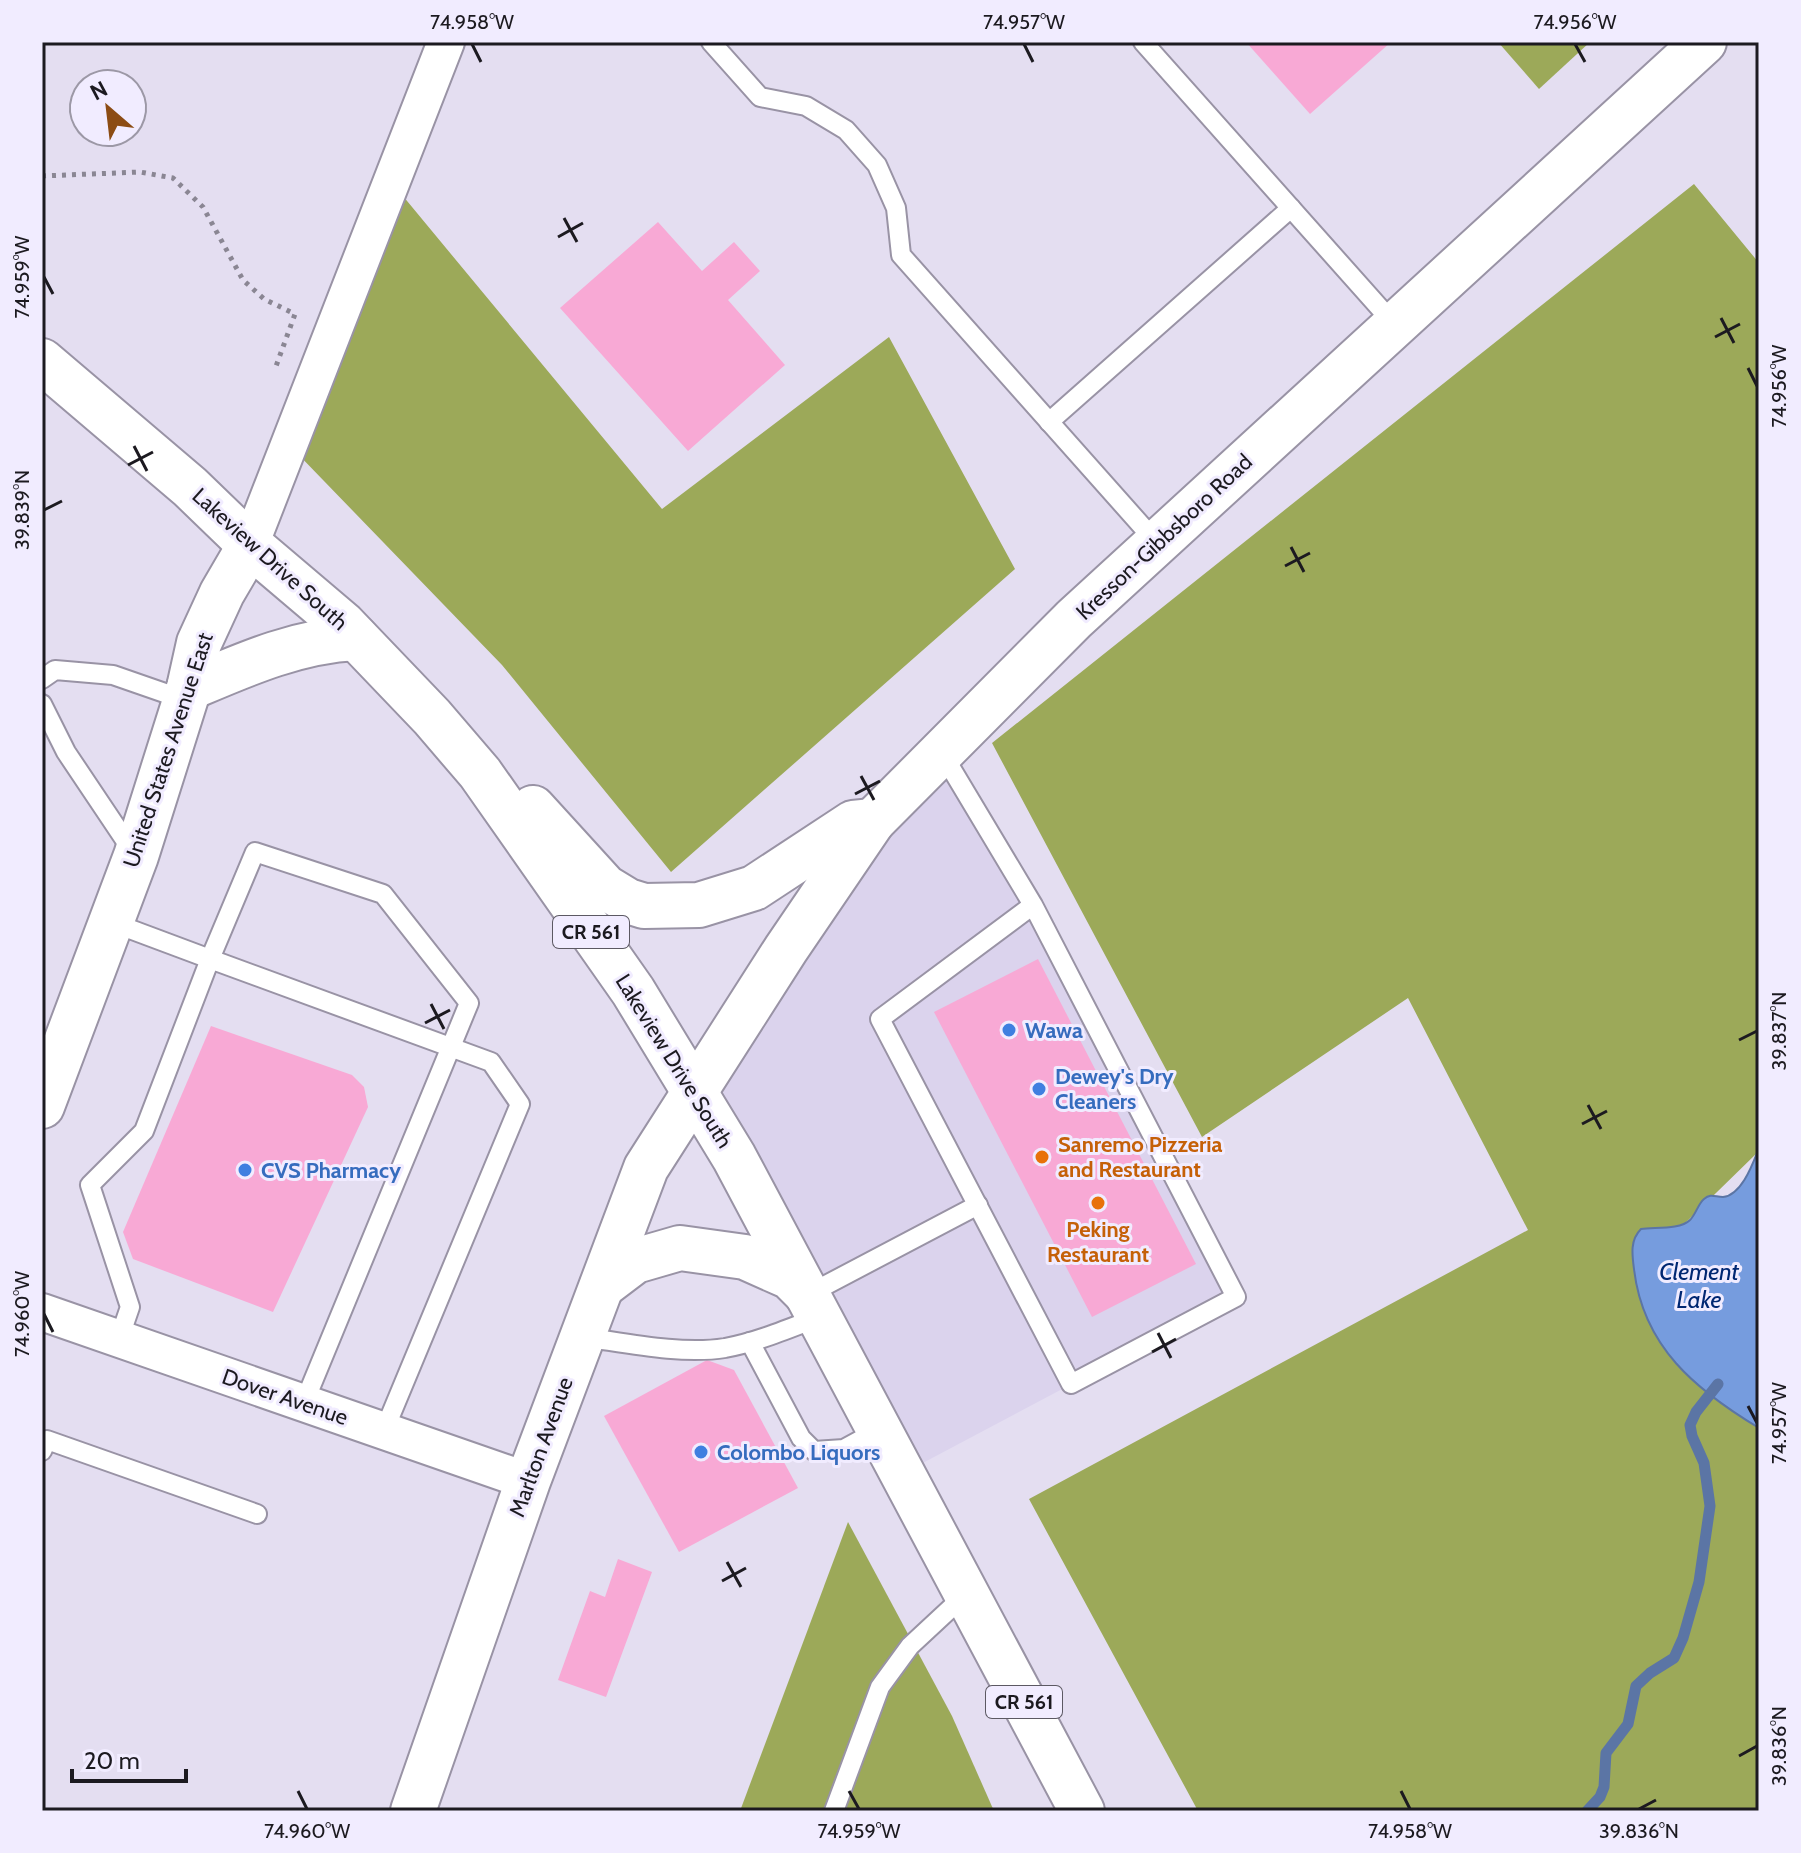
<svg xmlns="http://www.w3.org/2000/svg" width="1801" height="1853" viewBox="0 0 1801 1853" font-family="Cabin,sans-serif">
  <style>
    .built { fill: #dbd3ed }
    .forest { fill: #9ca959 }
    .water { fill: #769cde; stroke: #5b75a5; stroke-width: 2 }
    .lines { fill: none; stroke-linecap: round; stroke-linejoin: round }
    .stream { stroke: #5b75a5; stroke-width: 11 }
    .building { fill: #f8a9d5 }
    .lane-casing { stroke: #9993a5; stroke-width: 22 }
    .street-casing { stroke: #9993a5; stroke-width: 40 }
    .secondary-casing { stroke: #9993a5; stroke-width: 48 }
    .primary-casing { stroke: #9993a5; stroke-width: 48 }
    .path { stroke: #8a8693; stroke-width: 5; stroke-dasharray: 4 6; stroke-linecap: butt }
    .lane { stroke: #fff; stroke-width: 18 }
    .street { stroke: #fff; stroke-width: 36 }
    .secondary { stroke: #fff; stroke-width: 44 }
    .primary { stroke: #fff; stroke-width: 44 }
    .ticks { fill: none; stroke: #1c1a20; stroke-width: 3 }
    .shop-dot { fill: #3f7fe0; stroke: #f1ecff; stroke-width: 3 }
    .food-dot { fill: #e8710a; stroke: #f1ecff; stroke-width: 3 }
    .labels { text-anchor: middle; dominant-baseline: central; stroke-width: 6; stroke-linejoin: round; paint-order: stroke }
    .shield { fill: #f1ecff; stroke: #5c5963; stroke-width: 2 }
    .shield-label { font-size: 20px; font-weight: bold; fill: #1c1a20 }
    .street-label { font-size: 22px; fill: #1c1a20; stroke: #f1ecff }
    .shop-label { font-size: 22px; font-weight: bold; fill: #366cbe; stroke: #f1ecff; text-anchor: start }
    .food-label { font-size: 22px; font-weight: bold; fill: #c56008; stroke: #f1ecff; text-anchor: start }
    .water-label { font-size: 24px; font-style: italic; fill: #002772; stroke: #f1ecff }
    .neatline { fill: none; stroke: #1c1a20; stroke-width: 3 }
    .ticks-label { font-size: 20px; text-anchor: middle; fill: #1c1a20 }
  </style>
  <rect width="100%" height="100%" fill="#e4def1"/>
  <path class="built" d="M942 753 1236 1297 902 1474 695 1094Z"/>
  <g class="forest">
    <path d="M1498 42H1590L1539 89Z"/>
    <path d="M393 184 662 509 889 337 1015 569 671 872 502 665 294 450Z"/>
    <path d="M1694 184 1759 263V1144L1757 1153 1634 1273 1759 1423V1811H1198L1029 1499 1528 1230 1408 998 1202 1137 992 743Z"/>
    <path d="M848 1522 952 1716 994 1811H740Z"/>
  </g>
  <path class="water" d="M1759 1148V1428C1696 1390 1643 1347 1634 1269 1632 1254 1630 1240 1641 1229 1655 1227 1680 1230 1690 1220 1696 1214 1698 1204 1704 1199 1711 1193 1715 1197 1723 1197 1742 1195 1753 1163 1759 1148Z"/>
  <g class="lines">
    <path class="stream" d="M1587 1811 1600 1797 1604 1787 1606 1753 1628 1724 1636 1686 1650 1673 1674 1658 1683 1638 1699 1582 1710 1506 1704 1463 1692 1436 1690 1425 1696 1412 1718 1384"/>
  </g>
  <g class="building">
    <path d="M1246 42H1391L1310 114Z"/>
    <path d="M658 222 702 271 734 242 760 271 728 300 785 365 688 451 560 308Z"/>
    <path d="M1038 959 1196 1264 1092 1317 934 1012Z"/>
    <path d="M211 1026 352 1075 364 1087 368 1107 273 1312 133 1259 123 1232Z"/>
    <path d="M707 1360 734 1370 798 1488 679 1552 604 1416Z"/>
    <path d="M618 1559 652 1572 606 1697 558 1680 590 1591 605 1597Z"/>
  </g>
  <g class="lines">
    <g class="lane-casing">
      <g id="lane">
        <path d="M711 42 760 97 806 106 846 130 877 165 896 208 901 255 1157 543"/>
        <path d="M1143 42 1395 325"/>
        <path d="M1049 422 1291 208"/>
        <path d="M42 679 55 670 113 675 185 700"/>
        <path d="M42 704 66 752 133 852"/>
        <path d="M942 753 1033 905 1236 1297 1071 1384 880 1019 1033 905"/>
        <path d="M111 922 210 959 255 852 383 894 469 1003 304 1403"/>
        <path d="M807 1295 978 1205"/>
        <path d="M583 1337C626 1343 681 1355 725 1348 757 1342 788 1329 819 1317"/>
        <path d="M119 1339 130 1307 90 1185 144 1131 210 959 491 1062 520 1104 384 1431"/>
        <path d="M750 1342 801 1438 814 1451 844 1449 879 1430"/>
        <path d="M42 1451 47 1440 257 1514"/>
        <path d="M834 1811 880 1687 910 1646 966 1594"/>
      </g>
    </g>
    <g class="street-casing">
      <g id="street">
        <path d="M250 545 446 42"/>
        <path d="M42 1312 528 1481"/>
      </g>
    </g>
    <g class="secondary-casing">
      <g id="secondary">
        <path d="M189 688C243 665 296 641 356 638"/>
        <path d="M42 1106 136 856 189 688 199 643 222 593 250 545"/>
        <path d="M413 1811 528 1481 646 1168 786 949 873 821 1074 619 1704 42"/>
      </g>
    </g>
    <g class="primary-casing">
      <g id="primary">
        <path d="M42 361 190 487 250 545 343 624 432 717 480 773 633 991 734 1157 1082 1811"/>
        <path d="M533 808 605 887 628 901 644 906 699 905 754 888 853 823 873 821"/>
        <path d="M602 1286 635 1261 680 1248 745 1257 790 1277 806 1293"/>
      </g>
    </g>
    <path class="path" d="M42 176 140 172 173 178 203 207 243 280 264 299 295 314 275 369"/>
    <use href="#lane" class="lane"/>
    <use href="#street" class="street"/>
    <use href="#secondary" class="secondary"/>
    <use href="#primary" class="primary"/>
  </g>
  <path class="ticks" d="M472 44 481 62M1024 44 1033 62M1575 44 1585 62M564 218 577 242M558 237 583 223M44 277 53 294M1721 318 1734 343M1715 337 1740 324M1748 368 1757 386M134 446 147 471M128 465 153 452M44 510 62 501M1291 547 1304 572M1285 566 1310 553M861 776 874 800M855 794 880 781M431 1004 444 1029M425 1023 450 1010M1739 1040 1757 1031M1588 1105 1601 1129M1582 1124 1607 1111M44 1314 53 1332M1158 1333 1171 1358M1152 1352 1176 1339M1748 1406 1757 1423M727 1562 741 1587M722 1581 746 1568M1739 1756 1757 1746M298 1791 307 1809M849 1791 859 1809M1401 1791 1410 1809M1639 1809 1656 1800"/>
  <g class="shop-dot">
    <circle cx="1009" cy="1030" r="8"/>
    <circle cx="1039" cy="1089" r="8"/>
    <circle cx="245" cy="1170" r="8"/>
    <circle cx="701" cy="1452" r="8"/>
  </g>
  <g class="food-dot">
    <circle cx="1042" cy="1157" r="8"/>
    <circle cx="1098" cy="1203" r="8"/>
  </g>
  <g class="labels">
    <g class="shield">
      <rect x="553" y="916" width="76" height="32" rx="6"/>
      <rect x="986" y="1686" width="76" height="32" rx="6"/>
    </g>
    <g class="shield-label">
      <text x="591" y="932">CR 561</text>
      <text x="1024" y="1702">CR 561</text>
    </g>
    <g class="street-label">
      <text transform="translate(1164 537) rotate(-43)">Kresson-Gibbsboro Road</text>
      <text transform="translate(270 559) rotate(42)">Lakeview Drive South</text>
      <text transform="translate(168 750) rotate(-72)">United States Avenue East</text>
      <text transform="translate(674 1061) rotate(58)">Lakeview Drive South</text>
      <text transform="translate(285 1397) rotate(19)">Dover Avenue</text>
      <text transform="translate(541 1447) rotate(-70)">Marlton Avenue</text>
    </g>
    <g class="shop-label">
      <text x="1025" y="1030">Wawa</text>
      <text x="1055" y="1076">Dewey's Dry<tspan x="1055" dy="25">Cleaners</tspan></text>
      <text x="261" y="1170">CVS Pharmacy</text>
      <text x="717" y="1452">Colombo Liquors</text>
    </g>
    <g class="food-label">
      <text x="1058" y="1144">Sanremo Pizzeria<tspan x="1058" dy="25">and Restaurant</tspan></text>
      <text x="1098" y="1229" text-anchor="middle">Peking<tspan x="1098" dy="25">Restaurant</tspan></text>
    </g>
    <g class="water-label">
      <text x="1699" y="1271">Clement<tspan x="1699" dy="28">Lake</tspan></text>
    </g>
  </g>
  <rect width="1801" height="1853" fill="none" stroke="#f1ecff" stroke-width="88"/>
  <g transform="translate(108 108) rotate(332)"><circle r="38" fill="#f1ecff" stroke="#9c98a6" stroke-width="2"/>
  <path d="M0-6L14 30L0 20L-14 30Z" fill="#8c4c14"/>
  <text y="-12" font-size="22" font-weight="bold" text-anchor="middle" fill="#1c1a20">N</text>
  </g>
  <path d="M72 1769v12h114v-12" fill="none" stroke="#1c1a20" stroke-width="4"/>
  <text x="84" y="1769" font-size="24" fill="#1c1a20" stroke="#f1ecff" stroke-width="6" paint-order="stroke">20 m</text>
  <rect x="44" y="44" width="1713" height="1765" class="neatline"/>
  <g class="ticks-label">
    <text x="472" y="29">74.958°W</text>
    <text x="1024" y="29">74.957°W</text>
    <text x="1575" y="29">74.956°W</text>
    <text transform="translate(22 277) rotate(-90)" y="7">74.959°W</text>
    <text transform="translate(1779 386) rotate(-90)" y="7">74.956°W</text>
    <text transform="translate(22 510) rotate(-90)" y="7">39.839°N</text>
    <text transform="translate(1779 1031) rotate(-90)" y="7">39.837°N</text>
    <text transform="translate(22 1314) rotate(-90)" y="7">74.960°W</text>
    <text transform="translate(1779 1423) rotate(-90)" y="7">74.957°W</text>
    <text transform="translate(1779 1746) rotate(-90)" y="7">39.836°N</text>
    <text x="307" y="1838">74.960°W</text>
    <text x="859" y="1838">74.959°W</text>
    <text x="1410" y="1838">74.958°W</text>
    <text x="1639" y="1838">39.836°N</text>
  </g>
</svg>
